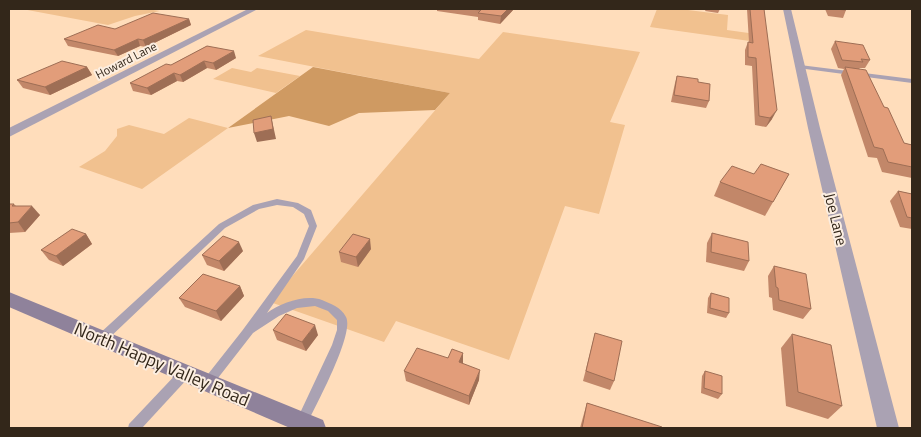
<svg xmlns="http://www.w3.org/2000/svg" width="921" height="437" viewBox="0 0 921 437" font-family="'Titillium Web',sans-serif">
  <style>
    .green { fill: #f1c18f }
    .forest { fill: #cf9a62 }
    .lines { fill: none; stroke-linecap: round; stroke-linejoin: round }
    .lane { fill: #aaa2b3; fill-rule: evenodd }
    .street { fill: #aaa2b3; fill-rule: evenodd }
    .secondary { fill: #8f829b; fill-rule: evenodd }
    .wall { fill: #c28769 }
    .shaded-wall { fill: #9e6e55 }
    .building { fill: #e29d7a; stroke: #9e6e55 }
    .labels { text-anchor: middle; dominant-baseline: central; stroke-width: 4; stroke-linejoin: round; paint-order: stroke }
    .far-street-label { font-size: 12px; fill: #33271a; stroke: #fceee1 }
    .street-label { font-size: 15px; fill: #33271a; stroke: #fceee1 }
    .near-street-label { font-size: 18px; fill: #33271a; stroke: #fceee1 }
  </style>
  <rect width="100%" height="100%" fill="#fdb"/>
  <g class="green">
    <path d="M22 9H146L160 11 135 16 108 25Z"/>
    <path d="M657 9H680L728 15 727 30 763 35 764 43 650 27Z"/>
    <path d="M306 30 479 59 503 32 640 52 610 122 625 125 599 214 565 206 509 360 396 321 384 342 270 302 450 93 258 56Z"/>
    <path d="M232 68 251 72 257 68 300 76 276 93 213 79Z"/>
    <path d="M189 118 228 128 142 189 79 167 105 151 117 136V129L129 125 164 134Z"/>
  </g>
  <path class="forest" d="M313 67 450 93 435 110 359 113 329 126 289 116 228 128Z"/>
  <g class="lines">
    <g class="lane">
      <path d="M800 65 912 79V83L798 68 797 67Z"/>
      <path d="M277 199 298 203 311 210 317 226 304 259 267 313C281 303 305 294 322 300 331 304 341 307 346 317 355 334 314 409 305 428H293L332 345 337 330V320L328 311 315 306 297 308 279 316 253 333 211 387 207 388 203 387 201 383 242 331 297 256 309 226 304 214 293 207 277 205 259 209 225 228 106 341 102 343 98 341 96 338 98 335 219 224 253 205Z"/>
      <path d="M185 368 189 369 191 373 189 377 142 428H128L129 424 181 369Z"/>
    </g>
    <g class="street">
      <path d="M248 9H258L9 137V128Z"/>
      <path d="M783 9H791L820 128 899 428H877L808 128Z"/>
    </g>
    <path class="secondary" d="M9 292 323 420 326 428H290L9 307Z"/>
  </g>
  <g class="wall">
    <path d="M437 9H514L500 24 478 20V17L437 11Z"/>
    <path d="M706 9H720L718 13 705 11Z"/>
    <path d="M747 9H764L772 119 766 127 755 125 752 66 745 65V50L748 42H749Z"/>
    <path d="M825 9H846V10L843 18 828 16Z"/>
    <path d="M189 19 191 25 146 47 140 46 118 56 68 46 64 39 115 29Z"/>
    <path d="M835 41 870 60 865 68H860L859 69 884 107 904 143 912 145V178L882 172 877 158 868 157 841 75 844 69 838 68 831 49Z"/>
    <path d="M207 46 236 58 216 70 207 68 183 82 177 81 151 95 133 91 130 83 171 65Z"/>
    <path d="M87 67 92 75 50 95 23 88 17 80Z"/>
    <path d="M677 76 698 82 709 101 706 108 671 102 675 83Z"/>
    <path d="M754 174H789L765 216 714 196 720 182Z"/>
    <path d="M898 191 912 194V229L900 227 890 201Z"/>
    <path d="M9 204H14L16 206 40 215 25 232 9 233Z"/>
    <path d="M712 233 749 261 744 271 706 262 707 243Z"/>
    <path d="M86 234 92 244 63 266 49 260 41 250Z"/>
    <path d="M371 249 358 267 341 262 339 252Z"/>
    <path d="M243 251 224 271 207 265 202 255Z"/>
    <path d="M774 266 811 309 803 319 773 310 772 298 769 297 768 276Z"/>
    <path d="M240 286 244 296 221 321 185 307 179 298Z"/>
    <path d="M711 293 729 313 726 318 707 313 708 298Z"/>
    <path d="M273 330 318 335 306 351 277 340Z"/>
    <path d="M595 333 614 381 610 390 583 381Z"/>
    <path d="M792 334 842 406 828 419 786 406 781 348Z"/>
    <path d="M463 353V364L479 380 469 405 406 381 404 371Z"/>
    <path d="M705 371 722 394 718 399 701 393 702 376Z"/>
    <path d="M587 403 662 428H580L583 417Z"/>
  </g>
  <g class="shaded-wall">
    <path d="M508 9H514L500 24 501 16Z"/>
    <path d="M189 19 191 25 146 47 143 40Z"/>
    <path d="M138 39 140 46 118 56 114 50Z"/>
    <path d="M234 51 236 58 216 70 213 63Z"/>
    <path d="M204 61 207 68 183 82 180 75Z"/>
    <path d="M87 67 92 75 50 95 45 87Z"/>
    <path d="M174 73 177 81 151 95 147 88Z"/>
    <path d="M777 110 772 119 766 127 770 118Z"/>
    <path d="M271 116 276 139 257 142 254 133Z"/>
    <path d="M32 206 40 215 25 232 18 222Z"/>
    <path d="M86 234 92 244 63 266 56 256Z"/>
    <path d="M370 239 371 249 358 267 356 257Z"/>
    <path d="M239 242 243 251 224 271 219 261Z"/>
    <path d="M240 286 244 296 221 321 216 311Z"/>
    <path d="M315 325 318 335 306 351 302 342Z"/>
    <path d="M463 353V363L459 372V362Z"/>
    <path d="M480 370 479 380 469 405V396Z"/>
  </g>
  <g class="building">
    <path d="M469 9H508L501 16 478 13 481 10Z"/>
    <path d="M750 9H764L777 110 770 118 759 116 756 58 748 57V42L753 43Z"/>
    <path d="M834 9H846V10Z"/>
    <path d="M153 13 189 19 143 40 138 39 114 50 64 39 98 25 115 29Z"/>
    <path d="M835 41 863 45 870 60 861 59 863 62 842 60Z"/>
    <path d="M207 46 234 51 213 63 204 61 180 75 174 73 147 88 130 83 166 64 171 65Z"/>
    <path d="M62 61 87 67 45 87 17 80Z"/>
    <path d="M845 67 866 70 884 107 888 108 904 143 912 145V167L888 162 883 149 874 147Z"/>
    <path d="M677 76 698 79V82L710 84 709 101 674 95Z"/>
    <path d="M271 116 273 129 254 133 253 120Z"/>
    <path d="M761 164 789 174 773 202 720 182 732 166 754 174Z"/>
    <path d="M898 191 912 194V218L907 217Z"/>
    <path d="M9 204H14L12 206H32L18 222 9 223Z"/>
    <path d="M72 229 86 234 56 256 41 250Z"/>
    <path d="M712 233 748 242 749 261 711 252Z"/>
    <path d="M353 234 370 239 356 257 339 252Z"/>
    <path d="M223 236 239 242 219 261 202 255Z"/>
    <path d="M774 266 806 274 811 309 779 300 778 288 776 287Z"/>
    <path d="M203 274 240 286 216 311 179 298Z"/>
    <path d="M711 293 729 298V313L710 308Z"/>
    <path d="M286 314 315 325 302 342 273 330Z"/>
    <path d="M595 333 622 341 614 381 586 371Z"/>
    <path d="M792 334 831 345 842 406 798 392Z"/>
    <path d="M417 348 448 358 452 349 463 353 459 362 480 370 469 396 404 371Z"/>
    <path d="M705 371 722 376V394L704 388Z"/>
    <path d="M587 403 662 427V428H582Z"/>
  </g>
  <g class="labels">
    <g class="far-street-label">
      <text transform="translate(126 60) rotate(-27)">Howard Lane</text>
    </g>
    <g class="street-label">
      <text transform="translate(836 219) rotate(76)">Joe Lane</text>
    </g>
    <g class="near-street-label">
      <text transform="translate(162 364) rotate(23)">North Happy Valley Road</text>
    </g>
  </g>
  <rect width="921" height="437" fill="none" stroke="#33271a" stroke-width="20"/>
</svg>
